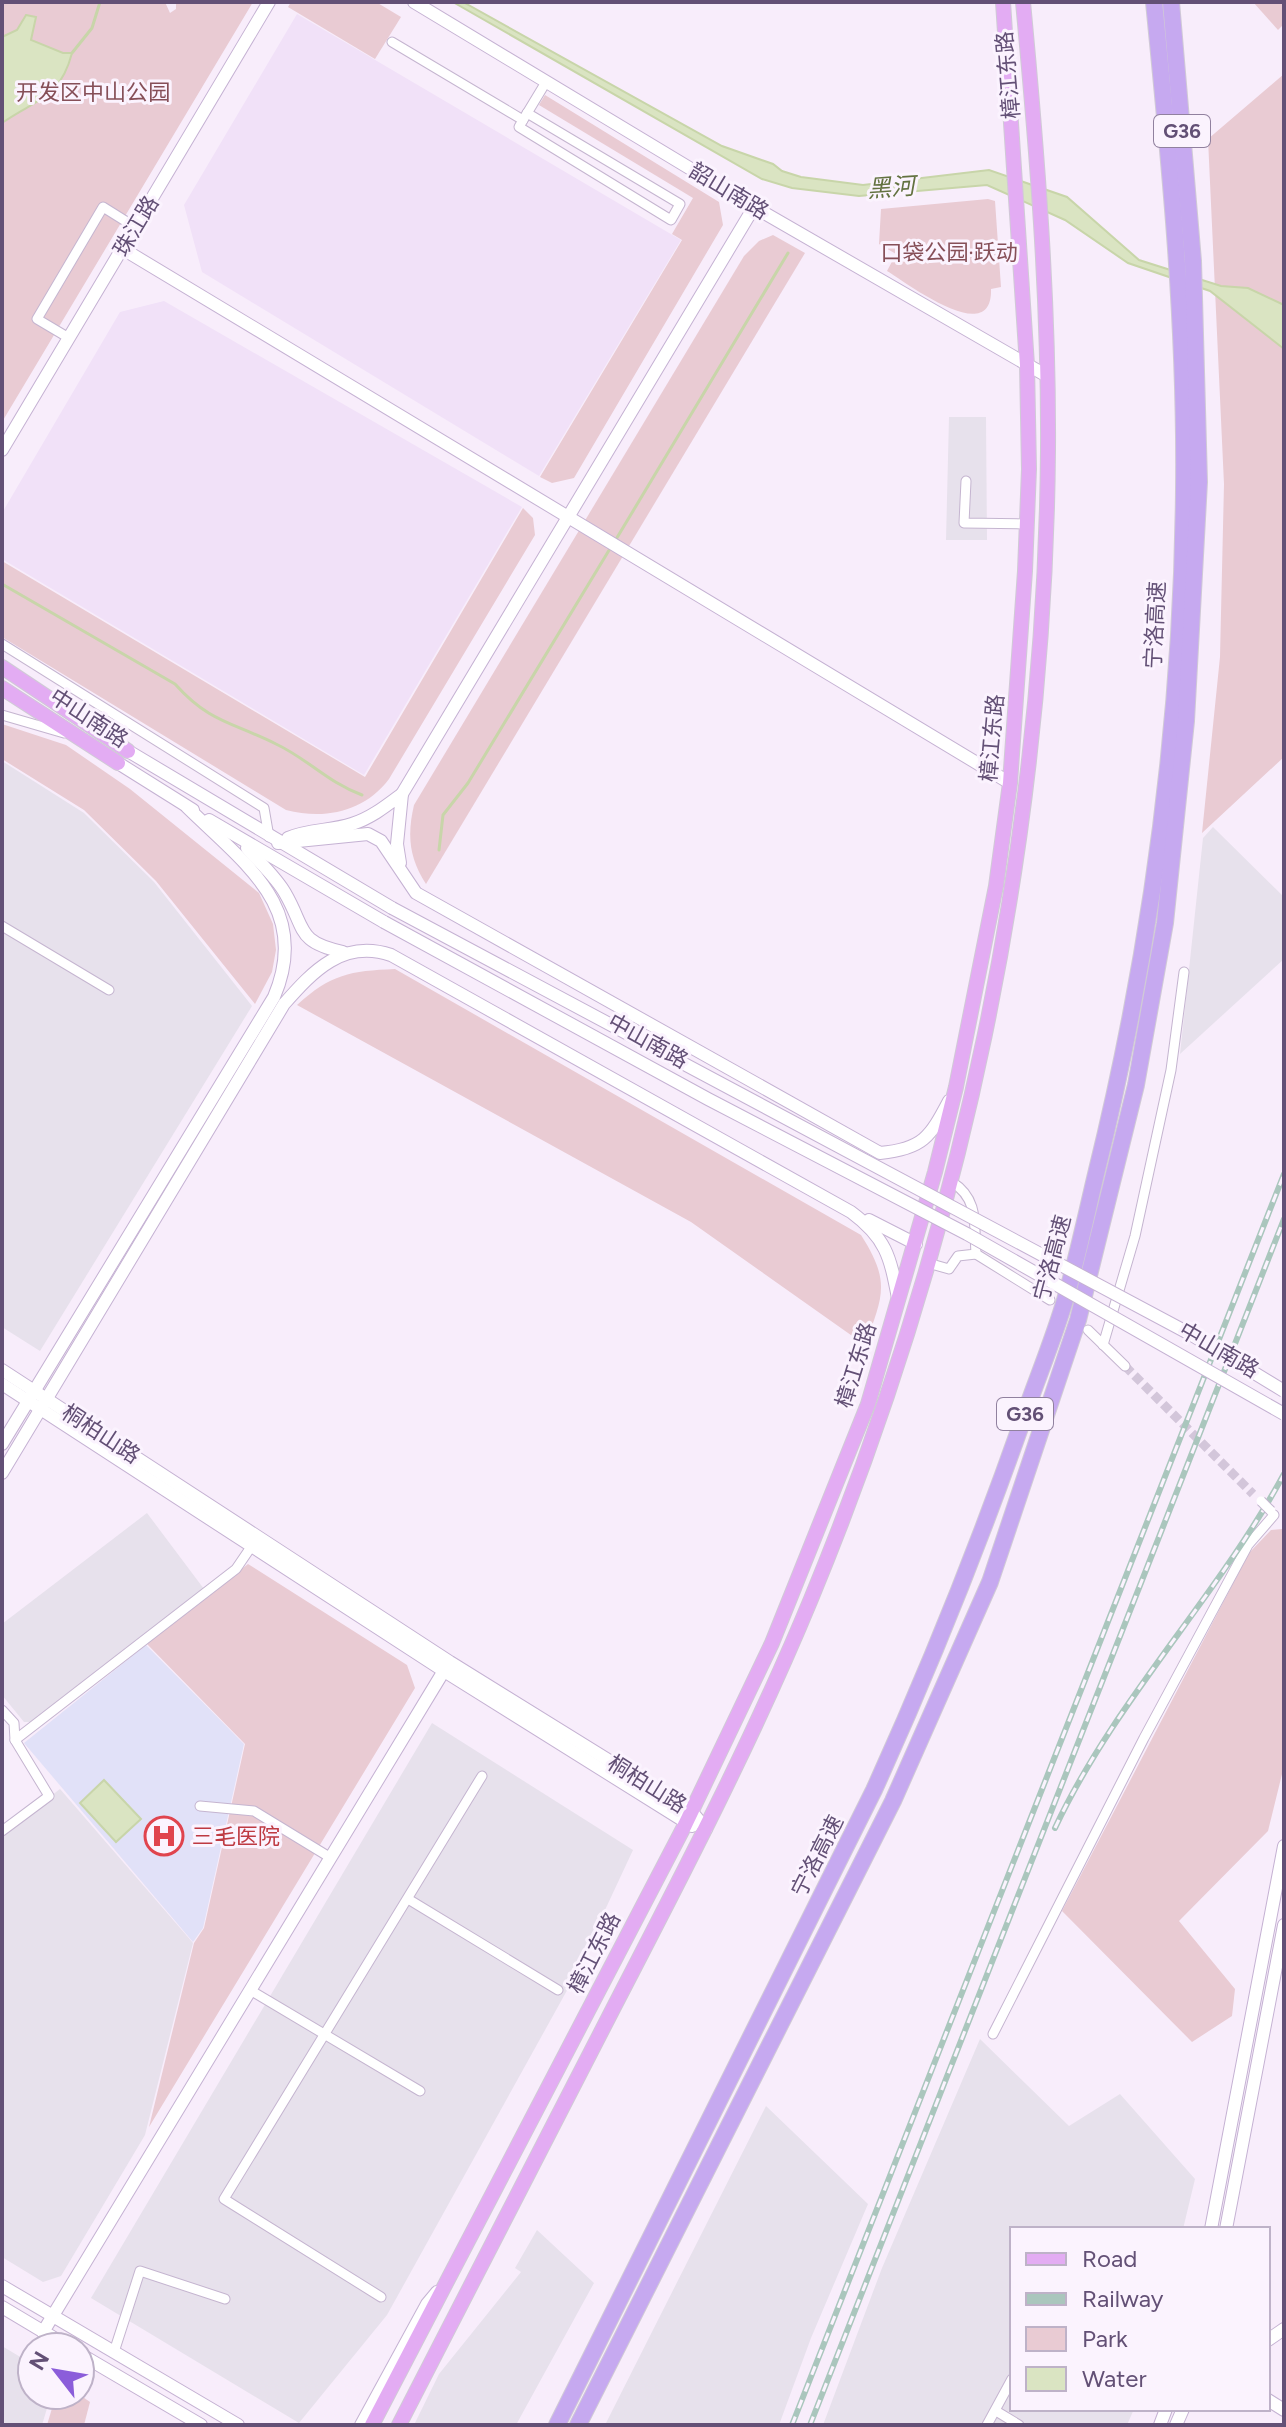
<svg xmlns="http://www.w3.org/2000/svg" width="1286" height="2427" viewBox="0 0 1286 2427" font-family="Figtree,'Noto Sans SC',sans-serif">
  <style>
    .residential { fill: #f1e1f8 }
    .industrial { fill: #e7e1ec }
    .medical { fill: #e1e1f8 }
    .green { fill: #e9cbd3 }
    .water { fill: #dae4c2; stroke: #c8d5a9; stroke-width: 2 }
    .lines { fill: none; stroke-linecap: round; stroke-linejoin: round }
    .stream { stroke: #c8d5a9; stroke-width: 3 }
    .street-tunnel { stroke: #d3c6da; stroke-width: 9; stroke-dasharray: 9 4.5; stroke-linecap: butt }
    .street-casing { stroke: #c5b5d0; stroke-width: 11 }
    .secondary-casing { stroke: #c5b2d3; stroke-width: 14 }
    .primary-casing { stroke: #d0cad6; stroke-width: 16 }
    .highway-casing { stroke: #d0cad6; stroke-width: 18 }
    .street { stroke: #fff; stroke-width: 9 }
    .secondary { stroke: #fff; stroke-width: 12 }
    .primary { stroke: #e3acf3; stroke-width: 14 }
    .highway { stroke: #c6a9f0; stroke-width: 16 }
    .rail-casing { stroke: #aac6bd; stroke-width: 6 }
    .rail { stroke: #fbf3fe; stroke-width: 3; stroke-dasharray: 9; stroke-linecap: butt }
    .street-bridge-casing { stroke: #c5b5d0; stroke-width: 11; stroke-linecap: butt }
    .secondary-bridge-casing { stroke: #c5b2d3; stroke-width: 14; stroke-linecap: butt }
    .street-bridge { stroke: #fff; stroke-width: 9 }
    .secondary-bridge { stroke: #fff; stroke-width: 12 }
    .labels { text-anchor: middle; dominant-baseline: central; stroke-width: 6; stroke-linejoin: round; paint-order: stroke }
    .shield { fill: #fbf3fe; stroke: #91819f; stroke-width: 2 }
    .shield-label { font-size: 20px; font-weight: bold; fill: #635076 }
    .street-label { font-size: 22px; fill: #635076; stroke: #fbf3fe }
    .park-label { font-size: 22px; fill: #864f58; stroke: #fbf3fe }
    .health-label { font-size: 22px; fill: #be3a42; stroke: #fbf3fe; text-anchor: start }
    .water-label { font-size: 24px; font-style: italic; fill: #637241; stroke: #fbf3fe }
  </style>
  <rect width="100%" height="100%" fill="#f8edfb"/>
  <g class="residential">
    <path d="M297 14 681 240 539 476 202 272 184 205Z"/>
    <path d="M164 301 522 507 364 775 2 559V513L120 312Z"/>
  </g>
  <g class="industrial">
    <path d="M949 417H986L987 540H946Z"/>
    <path d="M2 761 84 813 154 882 252 1006 40 1351 2 1327Z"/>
    <path d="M1213 827 1284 897V959L1180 1054 1203 838Z"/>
    <path d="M147 1513 204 1589 33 1722H24L2 1695V1624Z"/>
    <path d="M432 1723 633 1850 570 1985 387 2315 299 2423 91 2298Z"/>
    <path d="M60 1789 193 1943 145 2135 61 2276 43 2282 2 2257V1834Z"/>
    <path d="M980 2039 1069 2126 1120 2094 1195 2179 1183 2229H1012V2409H1134L1127 2425H823L882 2268Z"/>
    <path d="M766 2106 868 2204 811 2338 779 2425H605Z"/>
    <path d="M537 2230 594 2283 516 2425H414L439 2374 521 2272 515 2268Z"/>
    <path d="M2 2346 32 2364V2395H51L42 2425H2Z"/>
  </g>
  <path class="medical" d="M146 1645 244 1744 203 1928 193 1942 24 1743Z"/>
  <g class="green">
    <path d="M2 2H165L170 13 176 9V2H253L2 422Z"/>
    <path d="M291 2H376L401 17 375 59 288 7Z"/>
    <path d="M1253 2H1284V24L1278 30Z"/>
    <path d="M1284 74V757L1202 833 1220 657 1224 484 1208 139Z"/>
    <path d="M545 95 719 202 723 225 574 478 552 483 540 477 682 240 672 234 693 198 539 105Z"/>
    <path d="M988 199 995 201 1001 287 991 289C993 349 907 283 887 271L896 254 879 244 881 209Z"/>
    <path d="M773 235 805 253 426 884C409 858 407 835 414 805L744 256 759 241Z"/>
    <path d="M523 508 533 518 535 535 389 779C364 812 325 820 286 810L2 637V561L365 777Z"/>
    <path d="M2 724 66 745 130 789 259 893 273 924 276 950 272 972 255 1004 156 881 84 810 2 759Z"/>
    <path d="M395 969 861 1235C891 1282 883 1296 865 1345L691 1222 297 1005C331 974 350 971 395 969Z"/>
    <path d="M1282 1529 1284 1766 1268 1831 1179 1921 1235 1989 1232 2016 1192 2042 1062 1911 1249 1553 1271 1530Z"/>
    <path d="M248 1564 407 1665 415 1688 149 2127 194 1943 204 1928 245 1744 147 1644Z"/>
    <path d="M56 2395H80L90 2402 84 2425H47Z"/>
  </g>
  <g class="water">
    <path d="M453 2H463L722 146 773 164 782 171 801 177 863 185 989 170 1067 197 1139 260 1221 286 1248 288 1284 305V349L1210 291 1128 263 1065 220 987 185 859 196 792 188 762 179Z"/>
    <path d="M26 15 36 17 31 40 63 53H72C60 99 36 99 2 123V37L17 30Z"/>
    <path d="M104 1780 141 1819 116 1842 80 1803Z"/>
  </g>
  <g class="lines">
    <g class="stream">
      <path d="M72 53 92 28 100 2"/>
      <path d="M615 541 788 253"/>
      <path d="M2 584 175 684C210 723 232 722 276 744 308 759 327 782 362 795"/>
      <path d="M439 850 443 815 468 783 611 547"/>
    </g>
    <path class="street-tunnel" d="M1125 1366 1253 1494"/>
    <g class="street-casing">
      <g id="street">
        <path d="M392 42 523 120 546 82"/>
        <path d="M523 120 519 127 671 220 680 204 527 113"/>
        <path d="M69 338 37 319 103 207 135 227"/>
        <path d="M966 481 964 523 1027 524"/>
        <path d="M2 644 264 808 269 837"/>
        <path d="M2 715 64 733"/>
        <path d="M2 926 109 990"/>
        <path d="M976 1254 1050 1300"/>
        <path d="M928 1263 949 1269 958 1256 976 1254C974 1224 979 1199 952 1182"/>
        <path d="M1088 1330 1125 1366"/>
        <path d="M1103 1345 1135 1236 1171 1070 1184 972"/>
        <path d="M2 1710 14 1723 15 1740 49 1796 2 1831"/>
        <path d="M15 1740 236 1569 251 1547"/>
        <path d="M200 1806 254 1811 331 1858"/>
        <path d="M408 1899 558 1990"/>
        <path d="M250 1990 420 2091"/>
        <path d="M993 2034 1144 1738 1248 1545 1274 1515"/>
        <path d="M381 2297 224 2199 482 1776"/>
        <path d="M114 2352 140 2271 225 2299"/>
        <path d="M996 2411 1019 2425"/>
        <path d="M987 2425 1012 2379"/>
      </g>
    </g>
    <g class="secondary-casing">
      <g id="secondary">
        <path d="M414 2 754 207 1047 376"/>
        <path d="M123 249 1010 783"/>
        <path d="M2 450 269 2"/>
        <path d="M128 751 392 908"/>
        <path d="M118 763 193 810"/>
        <path d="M402 794 754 207"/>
        <path d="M209 820 384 922"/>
        <path d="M288 838C309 829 331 831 352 824 371 818 386 806 402 794L397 844 400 863"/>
        <path d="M278 843 368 834 381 841 416 893 880 1153C923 1149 930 1137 949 1101"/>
        <path d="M247 848C259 862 276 877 285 893 306 929 296 942 343 952"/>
        <path d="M869 1220 916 1244"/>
        <path d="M2 1370 450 1662 692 1812 706 1829"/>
        <path d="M2 1384 444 1671 692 1826"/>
        <path d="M2 1444 274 997C312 908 244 863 187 807"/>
        <path d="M2 1473 284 1004C313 971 343 939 391 955L851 1212C886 1238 890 1256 898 1298"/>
        <path d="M1211 2229 1284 1846"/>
        <path d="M1226 2229 1284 1925"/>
        <path d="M2 2286 238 2425"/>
        <path d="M2 2307 69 2347"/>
        <path d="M43 2332 448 1664"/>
        <path d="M1268 2340 1284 2329"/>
        <path d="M80 2354 201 2425"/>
        <path d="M1268 2400 1284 2410"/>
        <path d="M361 2425 427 2304 437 2292"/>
        <path d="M1160 2425 1166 2409"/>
        <path d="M1176 2425 1183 2409"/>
      </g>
    </g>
    <g class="primary-casing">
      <g id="primary">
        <path d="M2 667 128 751"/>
        <path d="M2 688 118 763"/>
        <path d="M372 2425 685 1825 772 1643 868 1404 935 1172 956 1087 996 886 1010 783 1025 571 1029 469 1027 365 1003 2"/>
        <path d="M399 2425C471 2284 544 2144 616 2003 685 1870 754 1737 811 1599 961 1236 1045 843 1048 450 1049 300 1037 151 1023 2"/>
      </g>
    </g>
    <g class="highway-casing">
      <g id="highway">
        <path d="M557 2425 874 1790C929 1669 978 1547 1022 1422 1036 1381 1053 1341 1065 1300 1077 1259 1086 1216 1096 1174 1151 951 1182 720 1184 490 1186 326 1170 164 1154 2"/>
        <path d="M578 2425 893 1801 990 1582 1078 1320 1136 1085 1165 923 1186 721 1199 482 1193 261 1171 2"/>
      </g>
    </g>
    <use href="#street" class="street"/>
    <use href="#secondary" class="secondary"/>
    <use href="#primary" class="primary"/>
    <use href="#highway" class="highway"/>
    <g class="rail-casing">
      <g id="rail">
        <path d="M1055 1828C1115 1700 1217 1598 1284 1474"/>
        <path d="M792 2425 1284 1174"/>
        <path d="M810 2425 1284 1219"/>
      </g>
    </g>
    <use href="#rail" class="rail"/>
    <g class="street-bridge-casing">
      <path id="street-bridge" d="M1261 1501 1271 1511"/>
    </g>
    <g class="secondary-bridge-casing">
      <g id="secondary-bridge">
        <path d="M392 908 1192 1335 1284 1391"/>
        <path d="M384 922 708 1099 967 1234 1284 1414"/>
      </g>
    </g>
    <use href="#street-bridge" class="street-bridge"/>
    <use href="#secondary-bridge" class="secondary-bridge"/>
  </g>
  <defs>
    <g id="hospital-ring" transform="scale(2)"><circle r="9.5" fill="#fbf3fe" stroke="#e0444e" stroke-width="1.5"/><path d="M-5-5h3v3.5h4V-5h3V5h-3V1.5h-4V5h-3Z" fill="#e0444e"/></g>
  </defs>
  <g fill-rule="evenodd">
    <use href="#hospital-ring" x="164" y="1836"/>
  </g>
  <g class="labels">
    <g class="shield">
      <rect x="1154" y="115" width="56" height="32" rx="6"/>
      <rect x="997" y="1398" width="56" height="32" rx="6"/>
    </g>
    <g class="shield-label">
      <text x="1182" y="131">G36</text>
      <text x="1025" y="1414">G36</text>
    </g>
    <g class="street-label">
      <text transform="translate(1008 75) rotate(-95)">樟江东路</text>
      <text transform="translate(729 191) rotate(31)">韶山南路</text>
      <text transform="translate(136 226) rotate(-59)">珠江路</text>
      <text transform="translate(1155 625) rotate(-87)">宁洛高速</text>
      <text transform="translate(89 718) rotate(33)">中山南路</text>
      <text transform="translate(992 738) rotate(-85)">樟江东路</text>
      <text transform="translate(648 1041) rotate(29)">中山南路</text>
      <text transform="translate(1052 1258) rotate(-75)">宁洛高速</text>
      <text transform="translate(1219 1350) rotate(30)">中山南路</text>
      <text transform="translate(856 1365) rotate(-73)">樟江东路</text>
      <text transform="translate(101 1434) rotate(33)">桐柏山路</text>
      <text transform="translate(647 1784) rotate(32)">桐柏山路</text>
      <text transform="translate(817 1856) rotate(-63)">宁洛高速</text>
      <text transform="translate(594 1953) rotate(-63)">樟江东路</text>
    </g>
    <g class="park-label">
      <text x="93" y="92">开发区中山公园</text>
      <text x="949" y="252">口袋公园·跃动</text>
    </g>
    <g class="health-label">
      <text x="192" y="1836">三毛医院</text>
    </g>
    <g class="water-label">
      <text transform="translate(891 187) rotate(-4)">黑河</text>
    </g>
  </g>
  <rect width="1286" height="2427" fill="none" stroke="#635076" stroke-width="8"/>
  <rect x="1010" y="2227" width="260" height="184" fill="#fbf3fe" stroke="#beb2c8" stroke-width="2"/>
  <rect x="1026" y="2253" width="40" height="12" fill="#e3acf3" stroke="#beb2c8" stroke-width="2"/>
  <text x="1082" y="2267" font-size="24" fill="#635076">Road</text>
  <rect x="1026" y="2293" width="40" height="12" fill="#aac6bd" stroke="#beb2c8" stroke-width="2"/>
  <text x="1082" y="2307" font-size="24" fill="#635076">Railway</text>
  <rect x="1026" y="2327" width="40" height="24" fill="#e9cbd3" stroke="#beb2c8" stroke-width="2"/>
  <text x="1082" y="2347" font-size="24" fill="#635076">Park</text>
  <rect x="1026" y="2367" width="40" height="24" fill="#dae4c2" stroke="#beb2c8" stroke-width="2"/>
  <text x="1082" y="2387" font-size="24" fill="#635076">Water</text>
  <g transform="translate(56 2371) rotate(301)"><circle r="38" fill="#fbf3fe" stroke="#beb2c8" stroke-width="2"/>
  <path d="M0-6L14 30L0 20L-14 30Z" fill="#8b5dda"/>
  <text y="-12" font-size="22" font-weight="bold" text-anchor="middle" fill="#635076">N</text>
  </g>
</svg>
